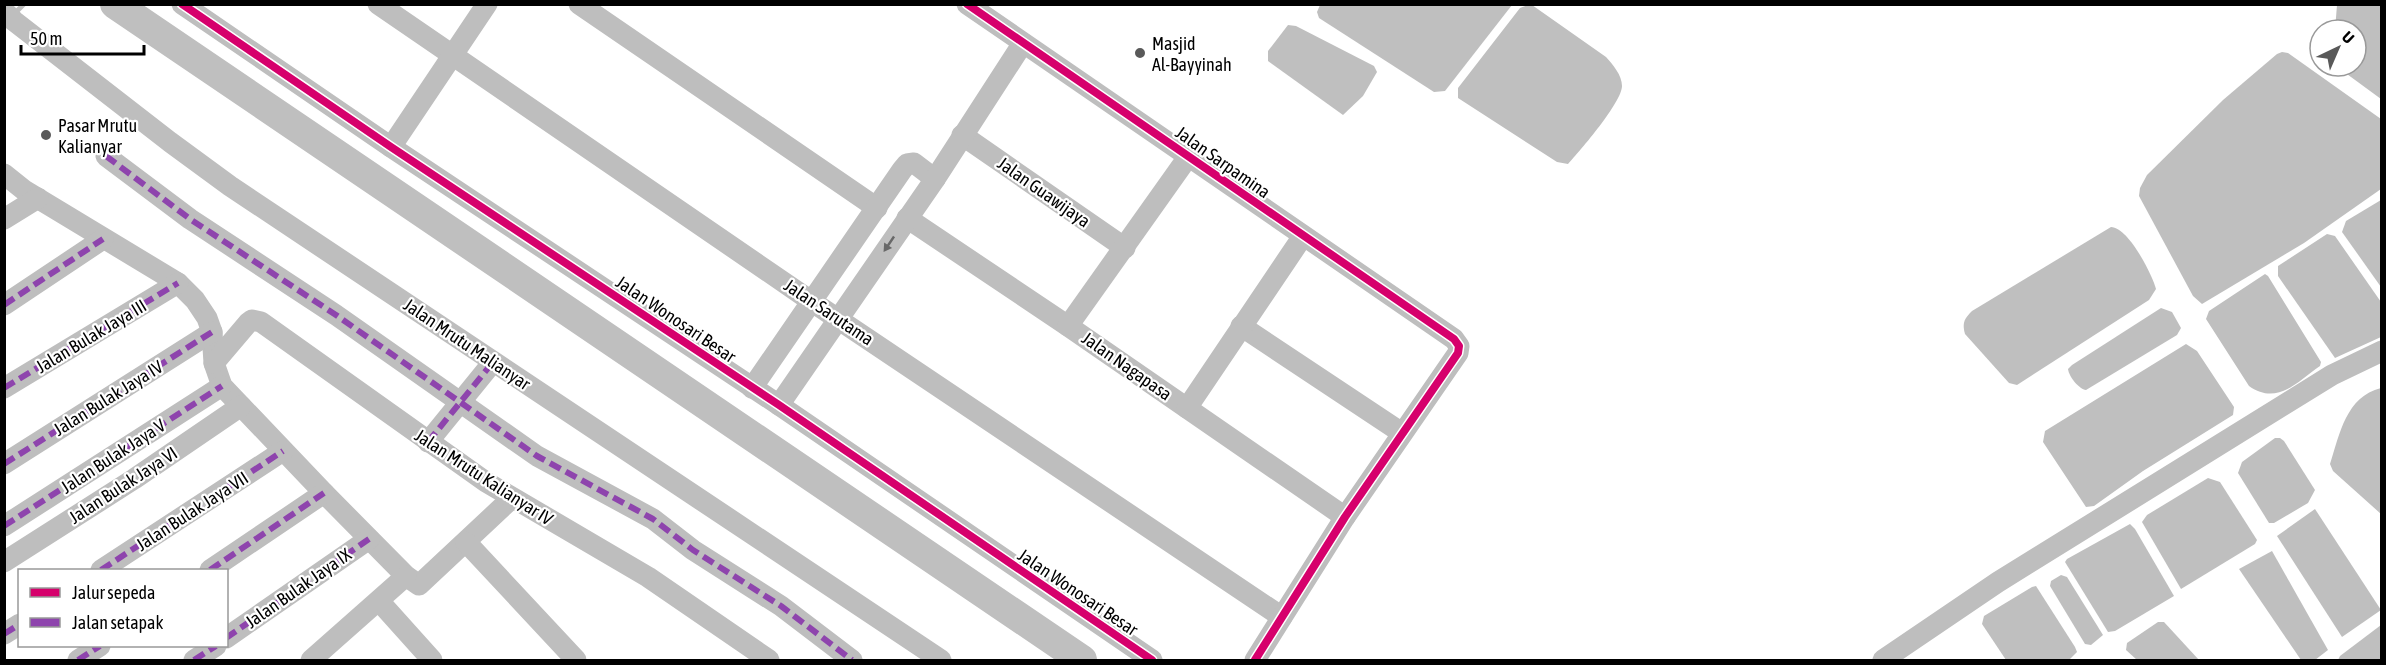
<svg xmlns="http://www.w3.org/2000/svg" width="2386" height="665" viewBox="0 0 2386 665" font-family="'Asap Condensed',sans-serif">
  <style>
    .water { fill: #bfbfbf }
    .lines { fill: none; stroke-linecap: round; stroke-linejoin: round }
    .stream { stroke: #bfbfbf; stroke-width: 5 }
    .river { stroke: #bfbfbf; stroke-width: 30 }
    .minor { stroke: #bebebe; stroke-width: 21 }
    .quiet { stroke: #8e44ad; stroke-width: 6; stroke-dasharray: 12 6; stroke-linecap: butt }
    .cycleway-casing { stroke: #fff; stroke-width: 11 }
    .cycleway { stroke: #d6006c; stroke-width: 8 }
    .oneway { fill: #686868 }
    .poi-dot { fill: #595959; stroke: #fff; stroke-width: 2 }
    .labels { text-anchor: middle; dominant-baseline: central; stroke-width: 4.5; stroke-linejoin: round; paint-order: stroke }
    .poi-label { font-size: 18px; fill: #000; stroke: #fff; text-anchor: start }
    .street-label { font-size: 18px; fill: #000; stroke: #fff }
  </style>
  <rect width="100%" height="100%" fill="#fff"/>
  <g class="water">
    <path d="M1320 5 1512 4V5L1445 91 1434 92 1319 18 1317 12Z"/>
    <path d="M1528 5H1532L1606 57C1613 65 1622 75 1622 86 1622 102 1580 151 1568 164L1557 162 1458 98V88L1520 8Z"/>
    <path d="M2337 5H2381V99L2336 66H2356V30H2335Z"/>
    <path d="M1288 25 1296 26 1374 66 1377 72 1363 96 1343 115 1268 61V51Z"/>
    <path d="M2282 52 2288 53 2381 119V189L2304 243 2202 304 2193 296 2139 196 2140 188 2147 175 2223 100 2277 54Z"/>
    <path d="M2381 200V287L2342 232 2346 221Z"/>
    <path d="M2111 227C2128 227 2152 274 2156 289L2149 300 2017 385 2009 383 1965 334C1962 323 1964 319 1972 311Z"/>
    <path d="M2327 234 2335 236 2381 302V337L2335 358 2278 276V266Z"/>
    <path d="M2265 274 2268 276 2321 362 2320 366C2297 382 2277 406 2249 386L2206 319 2209 311Z"/>
    <path d="M2161 308 2172 312 2181 328 2177 335 2086 390C2079 389 2069 377 2068 369L2072 365Z"/>
    <path d="M2186 344 2197 351 2234 407 2233 415 2143 471 2094 506 2086 507 2043 442 2045 431Z"/>
    <path d="M2381 388H2382L2381 514 2333 471 2330 464C2340 433 2346 397 2381 388Z"/>
    <path d="M2275 438H2280L2284 441 2315 490 2308 503 2274 523H2269L2238 473 2242 462Z"/>
    <path d="M2208 478 2220 482 2257 540 2255 544 2181 589 2142 522 2147 515Z"/>
    <path d="M2315 509 2381 610 2342 637 2277 536Z"/>
    <path d="M2130 524 2135 529 2174 596 2115 631 2108 632 2065 562 2067 559Z"/>
    <path d="M2272 551 2328 650 2315 660H2301L2239 569Z"/>
    <path d="M2061 575 2067 577 2103 635 2091 645 2085 644 2050 586 2051 581Z"/>
    <path d="M2036 586 2075 647 2077 652 2069 660H2006L1982 624 1984 616 2032 587Z"/>
    <path d="M2158 622H2164L2199 660H2137L2126 650 2127 643Z"/>
    <path d="M2381 625V660H2338L2340 656Z"/>
  </g>
  <g class="lines">
    <path class="stream" d="M13 15 24 4"/>
    <path class="river" d="M115 4 1082 660"/>
    <g class="minor">
      <path d="M182 4 391 147 779 405 1152 660"/>
      <path d="M378 4 811 301 1282 617"/>
      <path d="M579 4 877 208"/>
      <path d="M967 4 1454 339 1459 346 1458 353 1345 517 1255 660"/>
      <path d="M4 11 14 21 170 142 230 186 941 660"/>
      <path d="M962 135 1125 248"/>
      <path d="M391 147 487 4"/>
      <path d="M106 156 190 219 336 315 537 456 653 519 693 550 781 606 852 660"/>
      <path d="M4 174 24 190 178 283 195 300 207 318 212 332 214 363 222 386 324 493 406 576 419 585 512 498"/>
      <path d="M907 218 1068 326 1345 517"/>
      <path d="M4 219 38 198"/>
      <path d="M4 305 103 239"/>
      <path d="M1068 326 1188 157"/>
      <path d="M1241 326 1402 433"/>
      <path d="M214 363 248 323 252 320 261 322 486 482 648 577 769 660"/>
      <path d="M4 388 178 283"/>
      <path d="M752 388 902 170 907 164 914 163 935 179"/>
      <path d="M779 405 935 179 1023 43"/>
      <path d="M1187 408 1303 236"/>
      <path d="M428 442 493 362"/>
      <path d="M4 464 212 332"/>
      <path d="M4 526 222 386"/>
      <path d="M466 542 576 660"/>
      <path d="M4 562 134 479 241 406"/>
      <path d="M101 570 283 451"/>
      <path d="M210 570 324 493"/>
      <path d="M379 601 432 660"/>
      <path d="M4 634 20 624"/>
      <path d="M226 638 369 539"/>
      <path d="M78 660 100 646"/>
      <path d="M194 660 216 646"/>
      <path d="M311 660 406 576"/>
      <path d="M1883 660 1998 582 2332 375 2382 351"/>
    </g>
    <g class="quiet">
      <path d="M106 156 190 219 336 315 537 456 653 519 693 550 781 606 852 660"/>
      <path d="M4 305 103 239"/>
      <path d="M4 388 178 283"/>
      <path d="M428 442 493 362"/>
      <path d="M4 464 212 332"/>
      <path d="M4 526 222 386"/>
      <path d="M101 570 283 451"/>
      <path d="M210 570 324 493"/>
      <path d="M4 634 20 624"/>
      <path d="M226 638 369 539"/>
      <path d="M78 660 100 646"/>
      <path d="M194 660 216 646"/>
    </g>
    <g class="cycleway-casing">
      <g id="cycleway">
        <path d="M182 4 391 147 779 405 1152 660"/>
        <path d="M967 4 1454 339 1459 346 1458 353 1345 517 1255 660"/>
      </g>
    </g>
    <use href="#cycleway" class="cycleway"/>
  </g>
  <defs><path id="oneway-solid" d="M-6-.8H1V-3.2L6.5 0L1 3.2V.8H-6Z" transform="scale(1.5)"/></defs>
  <use class="oneway" href="#oneway-solid" transform="translate(889 244) rotate(124)"/>
  <g class="poi-dot">
    <circle cx="1140" cy="53" r="6"/>
    <circle cx="46" cy="135" r="6"/>
  </g>
  <g class="labels">
    <g class="poi-label">
      <text x="1152" y="43">Masjid<tspan x="1152" dy="21">Al-Bayyinah</tspan></text>
      <text x="58" y="125">Pasar Mrutu<tspan x="58" dy="21">Kalianyar</tspan></text>
    </g>
    <g class="street-label">
      <text transform="translate(1223 162) rotate(35)">Jalan Sarpamina</text>
      <text transform="translate(1044 192) rotate(35)">Jalan Guawijaya</text>
      <text transform="translate(829 312) rotate(34)">Jalan Sarutama</text>
      <text transform="translate(676 319) rotate(34)">Jalan Wonosari Besar</text>
      <text transform="translate(91 336) rotate(-31)">Jalan Bulak Jaya III</text>
      <text transform="translate(467 344) rotate(34)">Jalan Mrutu Malianyar</text>
      <text transform="translate(1127 366) rotate(35)">Jalan Nagapasa</text>
      <text transform="translate(108 398) rotate(-32)">Jalan Bulak Jaya IV</text>
      <text transform="translate(113 456) rotate(-33)">Jalan Bulak Jaya V</text>
      <text transform="translate(484 477) rotate(33)">Jalan Mrutu Kalianyar IV</text>
      <text transform="translate(123 485) rotate(-33)">Jalan Bulak Jaya VI</text>
      <text transform="translate(192 511) rotate(-33)">Jalan Bulak Jaya VII</text>
      <text transform="translate(298 588) rotate(-35)">Jalan Bulak Jaya IX</text>
      <text transform="translate(1078 592) rotate(34)">Jalan Wonosari Besar</text>
    </g>
  </g>
  <rect width="2386" height="665" fill="none" stroke="#000000" stroke-width="12"/>
  <rect x="18" y="569" width="210" height="78" fill="#ffffff" stroke="#999999" stroke-width="1.5"/>
  <rect x="30" y="588" width="30" height="9" fill="#d6006c" stroke="#999999" stroke-width="1.5"/>
  <text x="72" y="599" font-size="18" fill="#000000">Jalur sepeda</text>
  <rect x="30" y="618" width="30" height="9" fill="#8e44ad" stroke="#999999" stroke-width="1.5"/>
  <text x="72" y="629" font-size="18" fill="#000000">Jalan setapak</text>
  <g transform="translate(2338 48) rotate(44)"><circle r="28" fill="#ffffff" stroke="#999999" stroke-width="1.5"/>
  <path d="M0-4.5L10 22L0 15L-10 22Z" fill="#595959"/>
  <text y="-9" font-size="16" font-weight="bold" text-anchor="middle" fill="#000000">U</text>
  </g>
  <path d="M21 45v9h123v-9" fill="none" stroke="#000000" stroke-width="3"/>
  <text x="30" y="45" font-size="18" fill="#000000" stroke="#ffffff" stroke-width="4.5" paint-order="stroke">50 m</text>
</svg>
